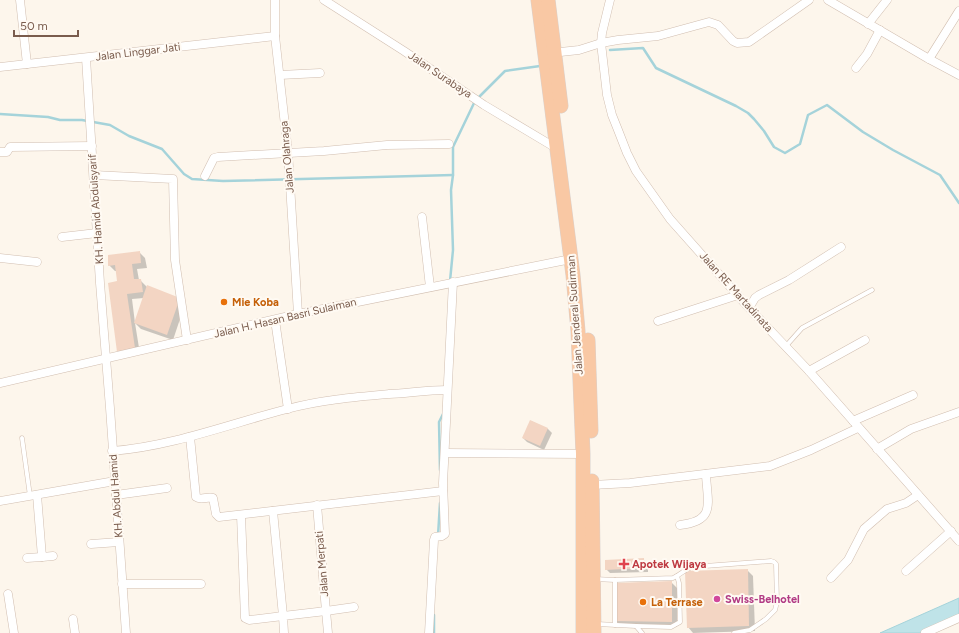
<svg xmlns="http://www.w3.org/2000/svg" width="959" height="633" viewBox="0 0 959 633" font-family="Figtree,sans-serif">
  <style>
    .water { fill: #bfe3e8; stroke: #a5d3da }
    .shadow { fill: #0003; fill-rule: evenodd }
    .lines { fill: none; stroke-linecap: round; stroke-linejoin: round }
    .stream { stroke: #a5d3da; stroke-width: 2.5 }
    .building { fill: #f3d5c3 }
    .service-casing { stroke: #d1beb0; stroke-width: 5 }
    .minor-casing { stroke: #d1beb0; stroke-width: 9 }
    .trunk-casing { stroke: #dad1cd; stroke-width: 15 }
    .service { stroke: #fff; stroke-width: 4 }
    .minor { stroke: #fff; stroke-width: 8 }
    .trunk { stroke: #f9c8a4; stroke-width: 14 }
    .food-dot { fill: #e8710a; stroke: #fffaf3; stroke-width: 1.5 }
    .health-dot { fill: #e0444e; stroke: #fffaf3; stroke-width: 1.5 }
    .hotel-dot { fill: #d1479c; stroke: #fffaf3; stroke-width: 1.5 }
    .labels { text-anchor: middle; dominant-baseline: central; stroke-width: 4; stroke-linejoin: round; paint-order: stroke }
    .street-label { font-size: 11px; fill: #7a5c4d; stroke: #fffaf3 }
    .food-label { font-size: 11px; font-weight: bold; fill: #c56008; stroke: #fffaf3; text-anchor: start }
    .health-label { font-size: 11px; font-weight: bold; fill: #be3a42; stroke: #fffaf3; text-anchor: start }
    .hotel-label { font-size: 11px; font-weight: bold; fill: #b23c85; stroke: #fffaf3; text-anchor: start }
  </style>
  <rect width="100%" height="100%" fill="#fdf6ec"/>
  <path class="water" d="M959 598V616L920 633H880Z"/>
  <g class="shadow">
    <path d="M139 252 145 258 147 268 137 269 139 280H140L147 287 185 304 173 340 141 329 135 323 140 354 124 358 117 271H115L109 265ZM144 298 135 323 132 299Z"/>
    <path d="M531 421 548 429 552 433 544 450 527 442 523 438Z"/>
    <path d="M643 559 648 563V572L610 573 606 569Z"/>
    <path d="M747 570 753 576 755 631 693 633 688 627Z"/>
    <path d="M671 582 677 588V627H622L616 621Z"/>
  </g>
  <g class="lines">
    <g class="stream">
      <path d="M610 50 643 48 656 68 736 106 748 113 754 119 764 131 774 147 785 153 800 144 808 115 827 105 863 132 893 150 940 175 959 203"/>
      <path d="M0 114 48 117 60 120H82L110 125 129 136 162 149 184 174 192 179 223 181 453 175"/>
      <path d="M450 281 453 250 451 190 453 175V147L475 101 505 71 540 66"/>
      <path d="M440 470 439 422 443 414"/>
      <path d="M438 536 440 503"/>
      <path d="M434 615V633"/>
    </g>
  </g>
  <g class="building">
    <path d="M140 251 141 263 132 264 134 279H141L143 292 127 294 135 348 117 352 108 283 117 281 115 265 108 266V255Z"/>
    <path d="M147 285 180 298 167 335 134 323Z"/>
    <path d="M530 420 548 428 540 446 522 438Z"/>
    <path d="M644 558V568L605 570V560Z"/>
    <path d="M748 569 749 626 687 628 685 571Z"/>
    <path d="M672 581V622L615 621V583Z"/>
  </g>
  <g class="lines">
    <g class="service-casing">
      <g id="service">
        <path d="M786 346 802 328 872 290"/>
        <path d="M22 438 30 496"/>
        <path d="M595 579 615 580 673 578C680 575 685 569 692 567L771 561 774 562 776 564 777 602 775 610 766 619 750 630 734 633"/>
        <path d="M597 624 636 626 642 633"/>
        <path d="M615 625V580"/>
        <path d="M636 626 671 627 680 622 679 583 677 576"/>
      </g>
    </g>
    <g class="minor-casing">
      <g id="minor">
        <path d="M20 0 27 64"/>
        <path d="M275 0V36L288 152 298 314"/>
        <path d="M324 0 404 51 484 105 556 148"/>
        <path d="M610 0 602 33 601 43 607 95 612 115 618 130 627 153 636 171 670 219 749 308 809 371 959 541"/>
        <path d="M828 0 929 59 959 75"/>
        <path d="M868 24 887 0"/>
        <path d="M551 53 579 50 601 43 618 40 658 36 709 22 718 25 733 41 737 43 749 42 809 0"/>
        <path d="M86 58 100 283 110 408 126 633"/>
        <path d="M929 59 959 11"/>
        <path d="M0 67 275 36"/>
        <path d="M856 68 867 54 880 30"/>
        <path d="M280 75 320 73"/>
        <path d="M0 152H7L10 147 92 146"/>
        <path d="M94 175 173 179 175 260 187 340"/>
        <path d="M205 176 214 158 218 157 324 151 387 145 449 144"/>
        <path d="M422 217 430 287"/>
        <path d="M62 237 97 233"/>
        <path d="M0 258 37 262"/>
        <path d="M749 308 755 298 759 295 789 280 841 247"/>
        <path d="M275 320 288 409"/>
        <path d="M658 321 738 295"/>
        <path d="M809 371 865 340"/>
        <path d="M0 383 298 314 571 259"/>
        <path d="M853 421 913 395"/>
        <path d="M190 437 196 497C201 501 208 496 213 498L216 514 219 517 443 491"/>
        <path d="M877 449 911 429 959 412"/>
        <path d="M112 451C173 446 229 424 287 409 320 400 355 397 389 394 408 393 428 390 447 390"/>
        <path d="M445 453 583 454"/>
        <path d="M592 485 630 483 770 466 811 450 858 428"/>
        <path d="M37 495 42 557 53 556"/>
        <path d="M116 495 167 488"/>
        <path d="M0 501 115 481"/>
        <path d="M241 515 245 618 249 620 283 616 273 511"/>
        <path d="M680 525C717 521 707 502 706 474"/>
        <path d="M91 544 119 542"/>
        <path d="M27 558 42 557"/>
        <path d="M906 571 951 531"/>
        <path d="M831 578 848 560 864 529 887 509 906 503 918 495"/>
        <path d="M122 584H201"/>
        <path d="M8 594 14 633"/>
        <path d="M73 619 75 633"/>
        <path d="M284 633 283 616 326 611 317 505"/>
        <path d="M328 633 326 611 354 607"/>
        <path d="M429 633 434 540 435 537 442 536 445 534 443 483 453 282"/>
        <path d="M925 633 959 618"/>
      </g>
    </g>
    <g class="trunk-casing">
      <g id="trunk">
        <path d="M538 0 573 275 578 331 583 454V633"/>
        <path d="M548 0 561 106"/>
        <path d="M588 340 591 431"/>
        <path d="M592 481 594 633"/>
      </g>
    </g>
    <use href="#service" class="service"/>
    <use href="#minor" class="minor"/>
    <use href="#trunk" class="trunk"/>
  </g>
  <g class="food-dot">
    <circle cx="224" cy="302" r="4"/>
    <circle cx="643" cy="602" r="4"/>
  </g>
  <path class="health-dot" d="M622 558h4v4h4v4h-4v4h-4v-4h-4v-4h4z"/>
  <circle class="hotel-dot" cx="717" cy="599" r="4"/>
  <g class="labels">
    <g class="street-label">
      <text transform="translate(138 52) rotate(-7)">Jalan Linggar Jati</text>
      <text transform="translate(440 75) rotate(34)">Jalan Surabaya</text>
      <text transform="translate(287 157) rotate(-95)">Jalan Olahraga</text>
      <text transform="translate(96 209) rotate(-94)">KH. Hamid Abdulsyarif</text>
      <text transform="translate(736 292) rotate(48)">Jalan RE Martadinata</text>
      <text transform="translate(575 315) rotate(-94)">Jalan Jenderal Sudirman</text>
      <text transform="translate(285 318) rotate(-13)">Jalan H. Hasan Basri Sulaiman</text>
      <text transform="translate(116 496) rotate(-94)">KH. Abdul Hamid</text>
      <text transform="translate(322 564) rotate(-95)">Jalan Merpati</text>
    </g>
    <g class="food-label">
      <text x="232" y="302">Mie Koba</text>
      <text x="651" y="602">La Terrase</text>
    </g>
    <g class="health-label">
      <text x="632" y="564">Apotek Wijaya</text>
    </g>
    <g class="hotel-label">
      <text x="725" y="599">Swiss-Belhotel</text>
    </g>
  </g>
  <path d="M14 30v6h64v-6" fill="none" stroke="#7a5c4d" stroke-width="2"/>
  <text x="20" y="30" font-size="12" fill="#7a5c4d" stroke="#fffaf3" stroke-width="3" paint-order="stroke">50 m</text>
</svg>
